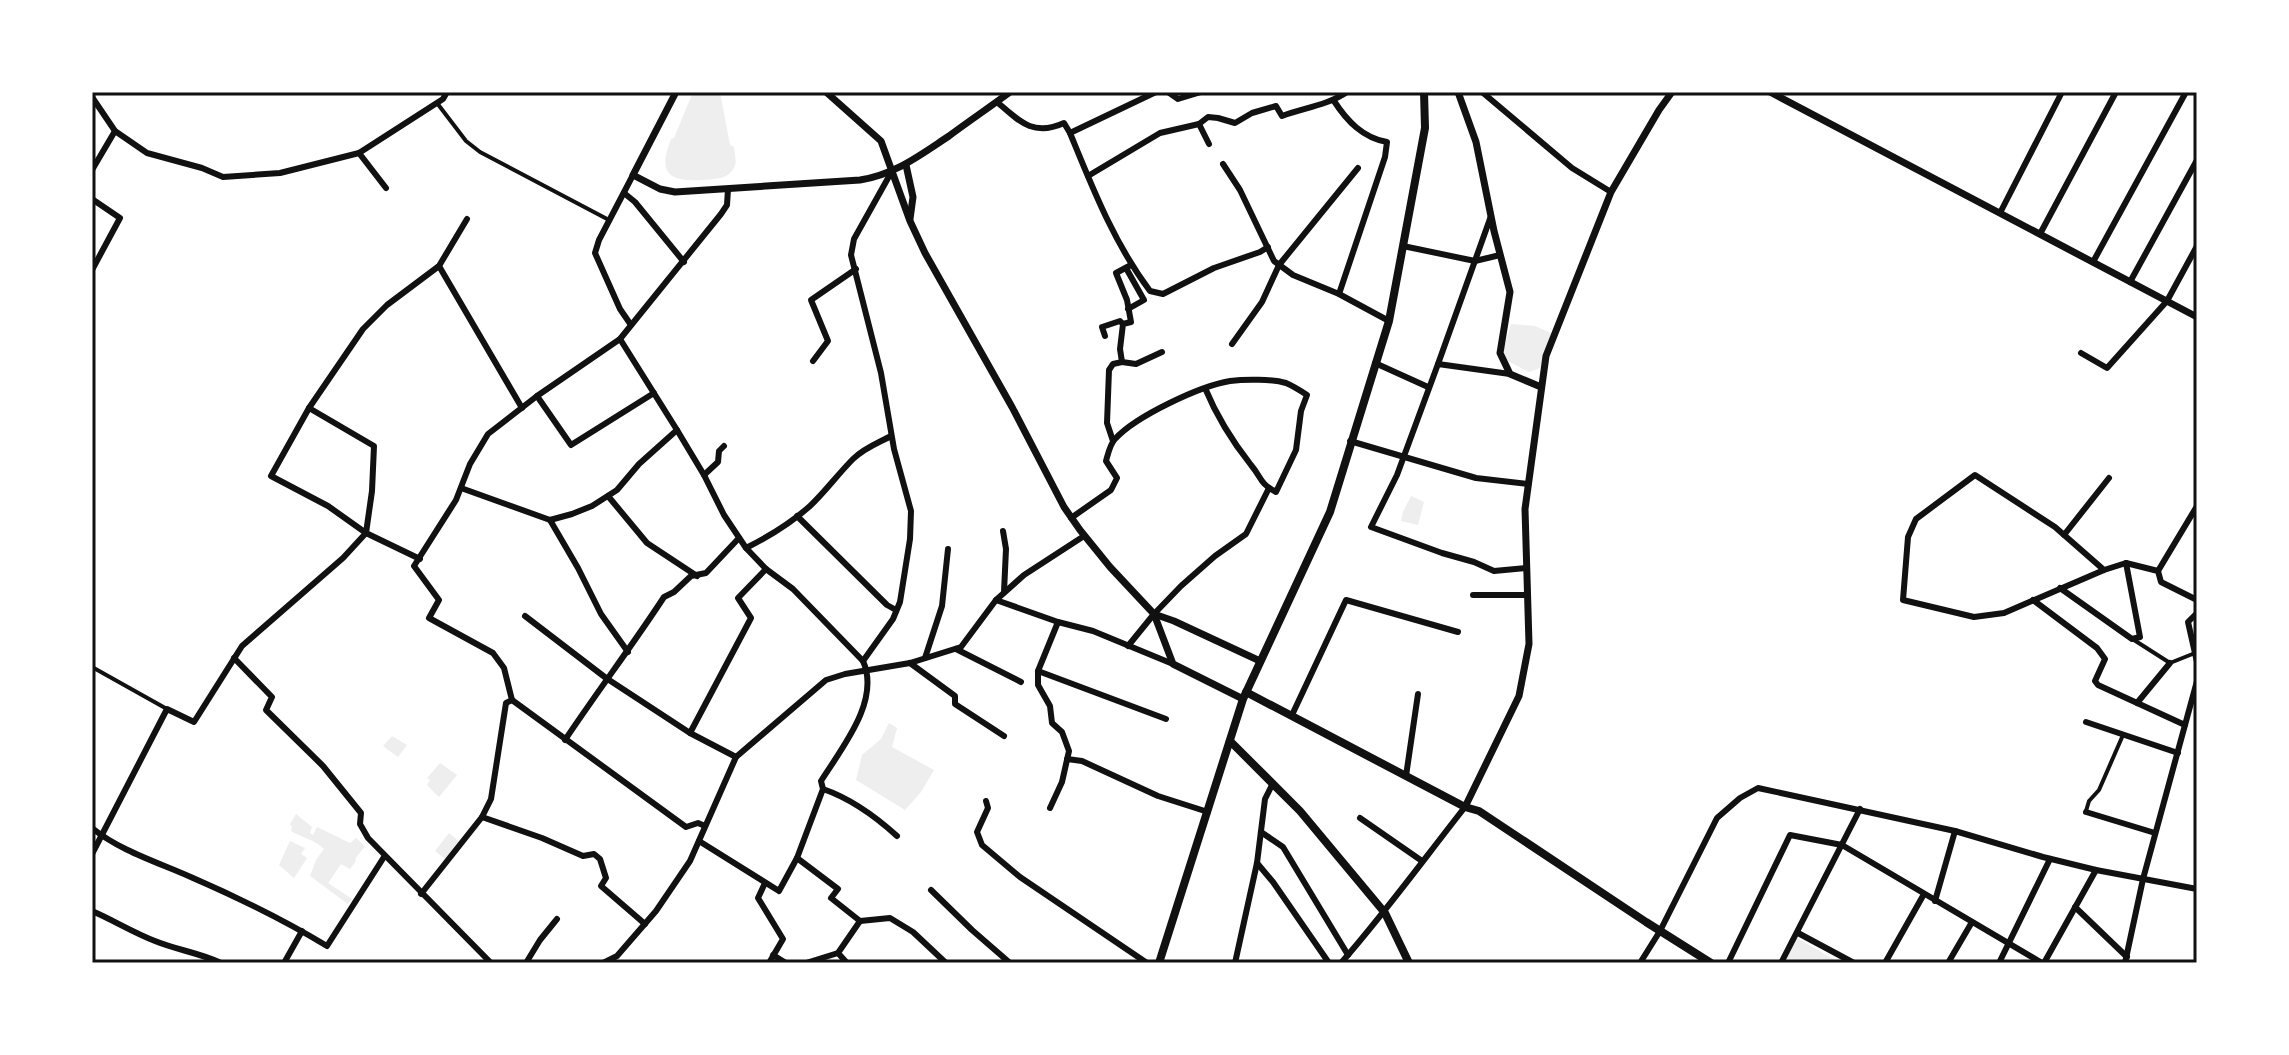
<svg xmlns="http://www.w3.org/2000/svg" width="2289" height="1055" viewBox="0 0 2289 1055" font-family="Raleway,sans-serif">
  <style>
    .green { fill: #eee }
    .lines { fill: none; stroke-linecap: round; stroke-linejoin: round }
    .pedestrian { stroke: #111; stroke-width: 4 }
    .minor { stroke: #111; stroke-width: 6 }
    .tertiary { stroke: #111; stroke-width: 7 }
    .secondary { stroke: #111; stroke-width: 8 }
    .neatline { fill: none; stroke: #111; stroke-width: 3 }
  </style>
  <rect width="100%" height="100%" fill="#fff"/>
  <g class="green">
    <path d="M693 92H720L730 145 734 147C735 156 738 164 732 171 725 180 712 179 702 180 667 182 658 172 671 139L674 138Z"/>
    <path d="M1511 324 1535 326 1551 333 1540 368 1529 372 1508 361 1503 351Z"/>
    <path d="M1411 496 1424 502 1418 525 1401 521 1403 512Z"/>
    <path d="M889 723 897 728 892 747 934 770 921 792 905 810 856 780 862 755 881 739Z"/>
    <path d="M392 736 407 745 398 757 383 746Z"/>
    <path d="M440 763 457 775 439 797 427 785 430 780 427 778Z"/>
    <path d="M296 814 312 827 310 833 313 835 317 827 350 843 356 838 365 846 355 859 356 861 350 869 341 864 328 883 352 899 348 904 310 876 316 860 324 849C317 841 301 837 291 831L292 827 290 824Z"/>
    <path d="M449 833 460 842 446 860 435 851Z"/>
    <path d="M290 841 305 848 301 854 307 858 294 878 279 865Z"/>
    <path d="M1797 938 1840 963H1782Z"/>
  </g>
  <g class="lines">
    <g class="pedestrian">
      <path d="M437 103 466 141 480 152 609 220"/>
      <path d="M2134 640 2170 663 2195 653"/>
      <path d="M92 667 167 709"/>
      <path d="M2086 811 2089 801 2099 790 2123 735"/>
    </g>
    <g class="minor">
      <path d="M1156 92 1070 133C1093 189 1114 243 1150 291L1163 294 1214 268 1260 252 1268 247"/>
      <path d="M1168 92 1178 99 1201 92"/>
      <path d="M1482 92 1572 168 1611 192"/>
      <path d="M92 97 115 131 147 153 202 168 223 177 280 173 359 153 443 99 447 92"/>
      <path d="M1334 101C1347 121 1363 138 1387 142L1385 157 1339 294"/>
      <path d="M997 102C1019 121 1033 137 1064 123L1070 133"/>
      <path d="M1199 124 1209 144"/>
      <path d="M359 153 386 188"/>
      <path d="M1223 164 1240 190 1274 261 1293 275 1339 294 1389 321"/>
      <path d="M92 170 115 131"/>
      <path d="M1088 176 1160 133 1199 124 1208 117 1218 118 1235 123 1252 113 1276 106 1282 116C1304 108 1328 105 1347 92"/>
      <path d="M624 193 635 202 684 262"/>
      <path d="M92 199 120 218 92 270"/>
      <path d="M2000 213 2062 92"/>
      <path d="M2040 234 2116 92"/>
      <path d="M1403 246 1475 261 1500 255"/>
      <path d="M2093 262 2186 92"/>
      <path d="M439 266 522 408"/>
      <path d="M1126 268 1144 300 1128 309"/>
      <path d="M2130 282 2197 160"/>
      <path d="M631 325 620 309 595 253 599 240 633 175"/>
      <path d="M1105 336 1102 327 1120 321 1123 324"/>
      <path d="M620 339 677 430 704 475 724 515 746 548 766 569 793 589 863 661C881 701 841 749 821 781L823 789 797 858 779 891 699 841"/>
      <path d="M1232 344 1262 302 1279 265 1358 168"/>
      <path d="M2081 353 2107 368 2167 301 2197 246"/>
      <path d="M813 361 828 341 811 300 856 269"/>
      <path d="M1122 362 1136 364 1162 352"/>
      <path d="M1375 363 1428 387"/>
      <path d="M1438 364 1491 216"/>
      <path d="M1510 374 1438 364 1397 475 1371 527 1442 553 1474 562 1494 571 1527 568"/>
      <path d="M537 396 571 445 654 393"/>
      <path d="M1113 441 1107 423 1109 370 1113 364 1122 362 1120 349 1123 324 1131 322 1127 300 1116 273 1131 265"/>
      <path d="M1350 441 1476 478 1528 484"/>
      <path d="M704 475 718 462 719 451 724 446"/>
      <path d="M461 488 550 520 572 514 592 506 617 490 639 464 677 430"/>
      <path d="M608 496 647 543 697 576"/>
      <path d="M797 516 887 605 896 610"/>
      <path d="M1071 518 1111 490 1117 478 1106 461C1108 454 1110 444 1115 439 1136 416 1200 386 1230 381 1245 379 1272 379 1286 383 1293 386 1301 391 1307 395L1301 411 1296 450 1276 492C1259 483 1262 478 1251 465 1232 441 1217 417 1205 388"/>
      <path d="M550 520 578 568 601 614 628 652"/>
      <path d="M1003 531 1006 549 1004 592"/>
      <path d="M2064 535 2109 478"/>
      <path d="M746 548C768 537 791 523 810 506 825 492 838 474 853 459 864 448 878 443 891 436"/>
      <path d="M420 559 366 533 328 506 271 476 309 408 363 329 387 305 439 266 467 219"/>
      <path d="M2104 570 2055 527 1975 475 1916 519 1908 537 1903 600 1974 617 2004 613 2104 570 2126 563 2158 571 2161 582 2197 600"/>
      <path d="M2158 571 2197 506"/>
      <path d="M2060 588 2132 639 2140 637 2126 563"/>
      <path d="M1473 595H1528"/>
      <path d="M996 600 1024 575 1084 536"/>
      <path d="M2033 600 2097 648 2105 659 2095 681 2098 685 2185 725"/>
      <path d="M2197 613 2188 622 2197 662"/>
      <path d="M525 616 606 678 690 733 736 757"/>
      <path d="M1128 646 1154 614 1181 586 1215 556 1246 534 1269 488"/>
      <path d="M956 649 1021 682"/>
      <path d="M234 658 272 697 266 710 323 766 361 813 360 824 368 838 491 963"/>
      <path d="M925 658 942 606 948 549"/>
      <path d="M863 661 893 619 900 602 910 539 911 511 894 449 881 373 851 255 854 239 892 171"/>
      <path d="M910 663 955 696V704L1004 736"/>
      <path d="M1038 671 1166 719"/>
      <path d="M512 700 504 668 493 653 429 618 439 600 414 566 456 500 470 464 488 434 537 396 620 339 721 214 727 205 728 189"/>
      <path d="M2137 703 2170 663"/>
      <path d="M1292 715 1346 600 1458 632"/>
      <path d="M2086 722 2178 753"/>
      <path d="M690 733 751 618 738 598 766 569"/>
      <path d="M565 740C597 692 632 646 664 597L674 592 691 576 706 573 739 538"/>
      <path d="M1067 759 1082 761 1158 796 1208 812"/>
      <path d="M1406 776 1418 694"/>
      <path d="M823 789C852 799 875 816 897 836"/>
      <path d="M986 801 988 808 977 832 982 845 1020 877 1147 963"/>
      <path d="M1050 808 1062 782 1069 751 1062 732 1052 723 1050 706 1038 685V671L1058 622"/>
      <path d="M2086 812 2155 833"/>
      <path d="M482 817 542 838 583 856 594 854 600 859 606 878 601 886 645 924"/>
      <path d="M1360 818 1422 861"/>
      <path d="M92 828C120 851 160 863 193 878 239 898 284 920 327 946L384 857"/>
      <path d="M1261 832 1283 847 1348 955"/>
      <path d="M92 854 167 709 194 722 242 646 343 558 366 533 372 491 374 446 309 408"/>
      <path d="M797 858 838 889 831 898 860 921 838 953 847 963"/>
      <path d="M1257 863 1273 882 1329 963"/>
      <path d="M765 883 758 898 783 939 769 963"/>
      <path d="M931 890 972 930 1010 963"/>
      <path d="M421 894 482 817 491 799 506 703 512 700 686 827 698 823 705 826"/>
      <path d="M1935 901 1955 831"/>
      <path d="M2075 907 2127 957"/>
      <path d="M92 911C113 920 134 933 155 941 177 950 200 953 221 963"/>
      <path d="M860 921 890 918 913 932 946 963"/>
      <path d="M1798 933 1854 963"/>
      <path d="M773 955 786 963"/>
      <path d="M284 963 302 931"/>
      <path d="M526 963 540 940 557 919"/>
      <path d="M529 963H540"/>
      <path d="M603 963 617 956 656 911 690 861 736 757 826 680 845 674 910 663 961 647 996 600 1058 622 1093 631 1173 664"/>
      <path d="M806 963 838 953"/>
      <path d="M1235 963 1257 863 1265 799 1273 783"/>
      <path d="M1341 963C1385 913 1424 859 1465 807"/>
      <path d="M1640 963 1660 931 1717 818 1740 798 1758 788 1955 831 2043 857 2096 870 2197 889"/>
      <path d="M1728 963 1790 835 1842 845 2042 963"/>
      <path d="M1781 963 1860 809"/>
      <path d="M1885 963 1924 894"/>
      <path d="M1948 963 1972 922"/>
      <path d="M1999 963 2050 859"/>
      <path d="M2044 963 2096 870"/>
      <path d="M2125 963 2143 879 2197 681"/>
    </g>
    <g class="tertiary">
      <path d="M676 92 633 175 660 189 675 192 860 180C896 174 920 155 949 136 969 121 990 107 1010 92"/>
      <path d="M826 92 881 141 910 221 925 253 1012 407 1064 507 1080 530 1110 567 1154 614 1174 621 1260 661"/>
      <path d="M1458 92 1476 142 1494 231 1510 292 1500 353 1510 374 1541 387"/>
      <path d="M1770 92 2197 317"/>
      <path d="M906 165 913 197 910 219"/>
      <path d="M1154 614 1173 664 1243 699"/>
      <path d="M1465 807 1519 696 1529 644 1525 509 1546 356 1611 192 1659 110 1672 92"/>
    </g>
    <g class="secondary">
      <path d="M1246 692 1465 807 1479 811 1646 922 1711 963"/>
      <path d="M1230 741 1300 811 1385 913 1409 963"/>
      <path d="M1159 963 1243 699 1330 512 1389 321 1425 128 1424 92"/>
    </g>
  </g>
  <rect width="2289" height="1055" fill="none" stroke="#ffffff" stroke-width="188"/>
  <rect x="94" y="94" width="2101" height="867" class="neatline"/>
</svg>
